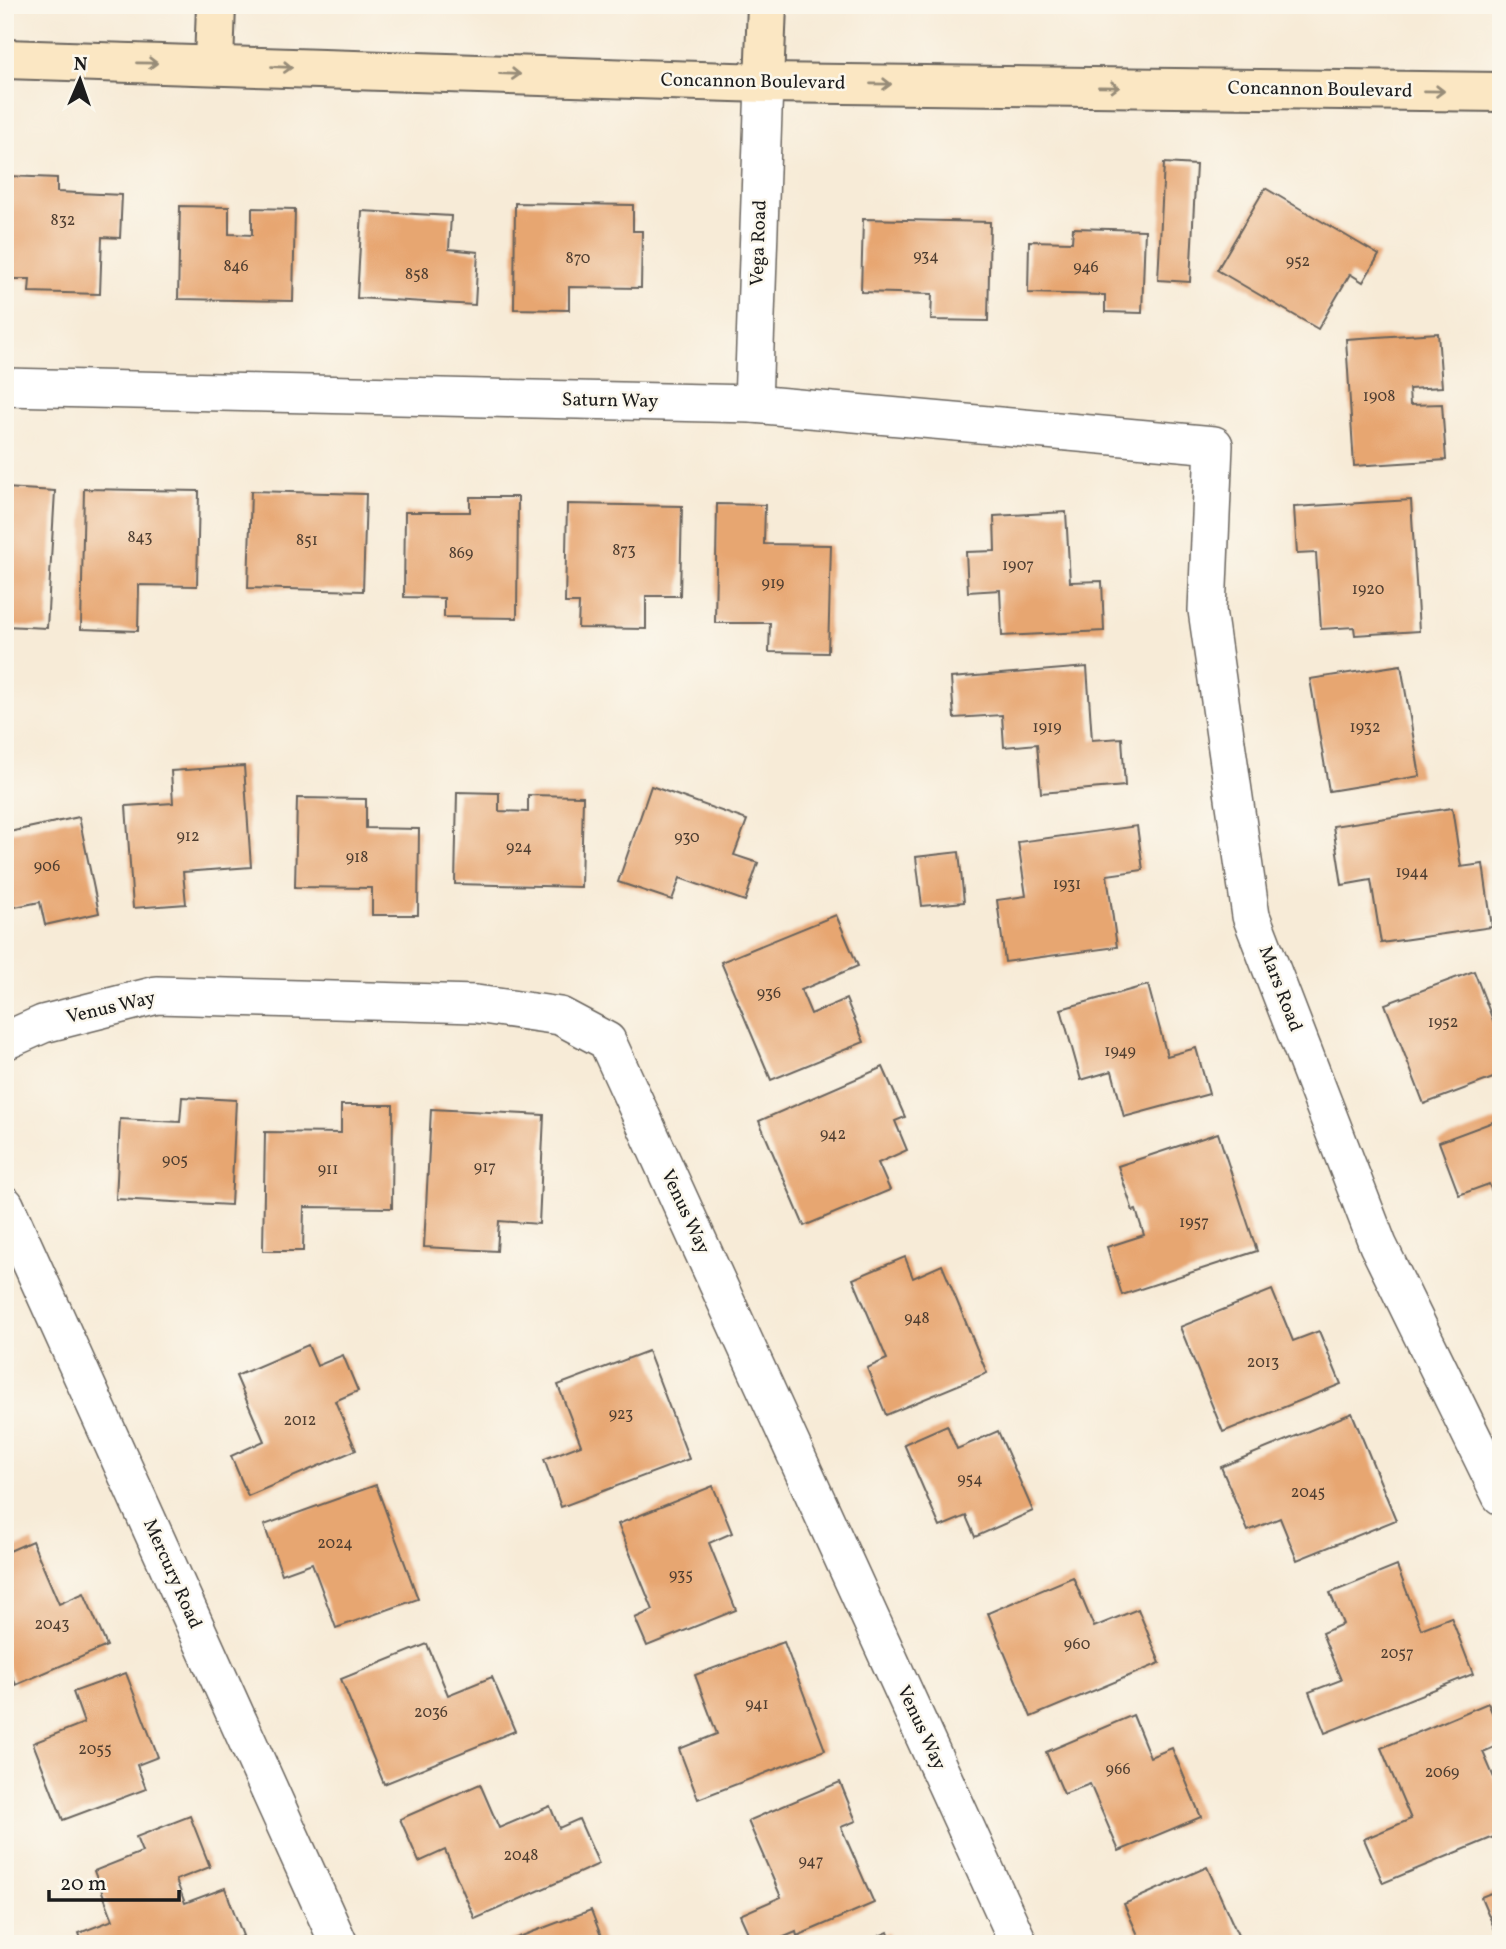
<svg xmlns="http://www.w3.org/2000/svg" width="1506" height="1949" viewBox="0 0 1506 1949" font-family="Vollkorn,serif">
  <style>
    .building { fill: #e7a671 }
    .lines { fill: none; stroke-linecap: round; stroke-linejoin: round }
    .street-casing { stroke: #69645d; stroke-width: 40 }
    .secondary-casing { stroke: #69645d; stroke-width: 42 }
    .street { stroke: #fff; stroke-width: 37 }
    .secondary { stroke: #fbe7c3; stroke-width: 38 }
    .oneway { stroke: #978c78 }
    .labels { text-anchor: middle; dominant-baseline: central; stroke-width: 5; stroke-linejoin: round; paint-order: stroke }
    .number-label { font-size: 16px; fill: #4f3e31 }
    .street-label { font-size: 19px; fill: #1c1c1c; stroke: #fbf7ec }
  </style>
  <rect width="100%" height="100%" fill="#fbf7ec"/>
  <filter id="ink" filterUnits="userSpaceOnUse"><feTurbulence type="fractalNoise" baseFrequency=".0143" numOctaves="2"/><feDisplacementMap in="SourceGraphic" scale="14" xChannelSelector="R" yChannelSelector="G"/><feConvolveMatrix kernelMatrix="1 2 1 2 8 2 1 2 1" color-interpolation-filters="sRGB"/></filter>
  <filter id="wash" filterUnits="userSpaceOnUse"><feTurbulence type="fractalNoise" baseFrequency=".00686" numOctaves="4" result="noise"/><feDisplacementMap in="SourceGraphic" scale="28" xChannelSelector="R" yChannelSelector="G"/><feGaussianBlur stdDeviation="1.57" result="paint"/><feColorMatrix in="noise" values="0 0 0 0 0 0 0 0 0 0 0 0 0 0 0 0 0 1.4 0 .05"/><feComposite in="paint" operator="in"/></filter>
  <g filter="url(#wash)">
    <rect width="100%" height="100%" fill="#f7ebd7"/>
    <g id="blocks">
      <g class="building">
        <path d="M1164 163 1196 165 1190 282 1158 280Z"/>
        <path d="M8 176 57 178V192L122 195 120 238 102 237 100 294 29 292 30 279H5V206H8Z"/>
        <path d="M1265 188 1379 255 1363 282 1350 274 1318 329 1217 270Z"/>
        <path d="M515 203 633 205V231H642L641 288 569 287V310L514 309Z"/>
        <path d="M180 206 229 207V234L252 235V208L295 209 293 301 178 299Z"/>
        <path d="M362 211 451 216 449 249 478 252 475 305 357 298Z"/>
        <path d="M863 219 990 222 988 321 931 320 932 294 861 292Z"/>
        <path d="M1073 228 1145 230 1142 313 1105 312V295L1028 293 1029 241 1072 242Z"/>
        <path d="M1438 333 1442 387 1409 389 1410 405 1442 404 1446 460 1354 466 1346 339Z"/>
        <path d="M5 488 55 491 47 628 5 626Z"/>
        <path d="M84 489 199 491 197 586 139 585 138 631 81 629Z"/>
        <path d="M251 491 366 494 363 591 248 588Z"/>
        <path d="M470 497H518L517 618 444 617V598L404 597 405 512H470Z"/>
        <path d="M1411 500 1419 631 1355 635 1354 627 1321 629 1316 553 1297 554 1294 507Z"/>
        <path d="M567 504 682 506 680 596H646V629L578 628 579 603H565Z"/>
        <path d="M717 504 765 505 764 544 831 545 828 653 769 652 770 623H715Z"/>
        <path d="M1066 512 1070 582 1102 581 1104 631 1002 636 1000 590 968 592 966 552 995 551 994 516Z"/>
        <path d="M1401 665 1420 776 1329 791 1310 679Z"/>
        <path d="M1087 667 1092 740 1122 738 1125 786 1041 793 1037 744 1004 747 1002 715 954 718 951 678Z"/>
        <path d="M244 766 251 867 183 872 186 904 133 908 126 806 173 803 171 771Z"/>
        <path d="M651 786 747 820 734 855 758 863 745 901 680 878 672 900 618 882Z"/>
        <path d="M457 792 499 793V811L528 812V795L583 796 581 887 455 884Z"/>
        <path d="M297 798 366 799V828L419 829 418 915H372V888L295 887Z"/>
        <path d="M1452 808 1461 867 1483 864 1492 927 1381 943 1371 880 1342 885 1333 826Z"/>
        <path d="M79 817 99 913 45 925 40 902 5 909V821L9 832Z"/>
        <path d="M1137 826 1143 870 1107 875 1117 947 1005 962 997 900 1026 896 1018 842Z"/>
        <path d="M959 852 964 902 922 906 916 857Z"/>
        <path d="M836 915 858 966 801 990 811 1014 846 999 864 1042 771 1080 721 962Z"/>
        <path d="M1474 971 1501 1041V1075L1424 1104 1385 1004Z"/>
        <path d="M1148 985 1167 1056 1196 1048 1209 1094 1124 1117 1112 1071 1081 1080 1061 1009Z"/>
        <path d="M883 1067 905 1117 895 1121 907 1150 878 1163 890 1190 804 1226 759 1121Z"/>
        <path d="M182 1097 236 1100 231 1205 116 1199 120 1119 180 1122Z"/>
        <path d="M341 1105H393L392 1208 304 1207 303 1251H263L265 1132 341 1133Z"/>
        <path d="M431 1109 544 1115 539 1224 499 1221 497 1251 424 1247Z"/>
        <path d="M1501 1119V1215L1489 1184 1459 1195 1439 1142Z"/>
        <path d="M1218 1133 1257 1251 1122 1295 1107 1247 1144 1235 1136 1210 1133 1211 1118 1166Z"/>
        <path d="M905 1257 913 1278 942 1265 987 1373 886 1415 867 1368 887 1359 853 1279Z"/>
        <path d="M1272 1290 1293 1341 1319 1331 1341 1384 1223 1432 1180 1327Z"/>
        <path d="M308 1345 317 1366 343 1355 358 1391 335 1401 356 1450 248 1496 231 1456 264 1441 236 1376Z"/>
        <path d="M648 1351 689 1459 561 1507 544 1459 581 1445 558 1385Z"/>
        <path d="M1352 1413 1396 1520 1297 1560 1280 1518 1248 1531 1221 1467Z"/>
        <path d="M947 1425 957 1449 998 1431 1033 1511 975 1537 966 1516 940 1527 904 1444Z"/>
        <path d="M376 1485 418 1599 336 1628 312 1563 282 1574 264 1525Z"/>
        <path d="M713 1486 732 1533 709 1543 736 1610 647 1646 635 1618 653 1610 618 1524Z"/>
        <path d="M32 1541 59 1604 84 1593 107 1646 16 1685 5 1659V1553Z"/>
        <path d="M1397 1566 1421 1629 1451 1617 1473 1674 1325 1733 1309 1692 1341 1680 1322 1633 1343 1624 1330 1593Z"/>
        <path d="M1073 1577 1094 1627 1138 1609 1160 1663 1031 1717 988 1613Z"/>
        <path d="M784 1642 825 1750 698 1799 679 1749 717 1734 695 1675Z"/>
        <path d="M427 1644 448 1695 492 1677 515 1731 384 1784 341 1679Z"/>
        <path d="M126 1673 158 1757 137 1765 146 1789 63 1820 33 1743 84 1723 73 1692Z"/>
        <path d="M1488 1703 1501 1733V1744L1483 1752 1501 1794V1834L1383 1883 1364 1839 1411 1819 1381 1748Z"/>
        <path d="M1133 1715 1150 1757 1172 1748 1201 1817 1119 1851 1090 1784 1064 1794 1046 1752Z"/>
        <path d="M840 1782 856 1821 841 1827 874 1903 797 1936 796 1932 768 1944H753L740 1915 781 1897 748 1821Z"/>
        <path d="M480 1784 499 1828 550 1806 559 1828 579 1819 599 1864 475 1919 445 1850 419 1862 400 1819Z"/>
        <path d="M190 1816 210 1867 176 1880 185 1903 225 1888 243 1936 222 1944H83L79 1933 113 1920 94 1871 142 1852 136 1837Z"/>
        <path d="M1207 1867 1242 1944H1142L1124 1904Z"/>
        <path d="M1501 1889V1944L1481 1897Z"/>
        <path d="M591 1910 604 1944H503V1943Z"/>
        <path d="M888 1932 892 1944H860Z"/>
      </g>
    </g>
  </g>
  <g filter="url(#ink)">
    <use href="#blocks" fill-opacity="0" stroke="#69645d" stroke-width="2"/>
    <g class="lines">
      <g class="street-casing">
        <g id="street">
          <path d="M5 387 753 404 1214 445 1207 610 1251 916 1378 1245 1501 1496"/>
          <path d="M753 404 764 83"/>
          <path d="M5 1041 43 1024 157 995 476 1004 560 1016 607 1041 1019 1944"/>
          <path d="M5 1205 339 1944"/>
        </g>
      </g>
      <g class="secondary-casing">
        <g id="secondary">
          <path d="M5 59 764 83 1501 92"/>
          <path d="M214 64 216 5"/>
          <path d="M764 83 767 5"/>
        </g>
      </g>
      <use href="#street" class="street"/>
      <use href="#secondary" class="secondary"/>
    </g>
    <defs><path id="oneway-shaft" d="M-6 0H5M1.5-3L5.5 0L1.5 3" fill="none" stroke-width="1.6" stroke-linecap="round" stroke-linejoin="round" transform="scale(1.75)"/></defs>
    <g class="oneway">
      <use href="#oneway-shaft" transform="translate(147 63) rotate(1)"/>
      <use href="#oneway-shaft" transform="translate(282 67) rotate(2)"/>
      <use href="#oneway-shaft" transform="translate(510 74) rotate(2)"/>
      <use href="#oneway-shaft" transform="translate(881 84) rotate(1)"/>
      <use href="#oneway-shaft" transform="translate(1109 87) rotate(1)"/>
      <use href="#oneway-shaft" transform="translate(1434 91) rotate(1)"/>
    </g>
  </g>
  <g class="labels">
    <g class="number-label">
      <text x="63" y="221">832</text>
      <text x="926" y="257">934</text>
      <text x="578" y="259">870</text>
      <text x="1298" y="262">952</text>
      <text x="236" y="267">846</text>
      <text x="1086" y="268">946</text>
      <text x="417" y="275">858</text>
      <text x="1379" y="397">1908</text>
      <text x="140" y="538">843</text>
      <text x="307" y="541">851</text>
      <text x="624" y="551">873</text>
      <text x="461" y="554">869</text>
      <text x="1018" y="566">1907</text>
      <text x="773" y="584">919</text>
      <text x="1368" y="590">1920</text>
      <text x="1047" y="728">1919</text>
      <text x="1365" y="728">1932</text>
      <text x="188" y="837">912</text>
      <text x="687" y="838">930</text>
      <text x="519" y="848">924</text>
      <text x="357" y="858">918</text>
      <text x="47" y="867">906</text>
      <text x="1412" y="873">1944</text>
      <text x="1067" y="885">1931</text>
      <text x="769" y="994">936</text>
      <text x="1443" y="1023">1952</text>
      <text x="1120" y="1052">1949</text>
      <text x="833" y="1135">942</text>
      <text x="175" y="1161">905</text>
      <text x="485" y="1168">917</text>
      <text x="328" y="1170">911</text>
      <text x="1194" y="1223">1957</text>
      <text x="917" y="1319">948</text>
      <text x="1263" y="1363">2013</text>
      <text x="621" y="1415">923</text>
      <text x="300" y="1421">2012</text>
      <text x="970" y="1480">954</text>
      <text x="1308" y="1493">2045</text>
      <text x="335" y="1544">2024</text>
      <text x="681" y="1576">935</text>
      <text x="52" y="1625">2043</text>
      <text x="1077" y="1645">960</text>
      <text x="1397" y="1654">2057</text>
      <text x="757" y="1705">941</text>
      <text x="431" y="1713">2036</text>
      <text x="95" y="1750">2055</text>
      <text x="1118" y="1770">966</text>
      <text x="1442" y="1773">2069</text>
      <text x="521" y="1856">2048</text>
      <text x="811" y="1862">947</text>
    </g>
    <g class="street-label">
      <text transform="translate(753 82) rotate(1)">Concannon Boulevard</text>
      <text transform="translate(1320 90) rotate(1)">Concannon Boulevard</text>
      <text transform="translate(759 243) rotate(-88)">Vega Road</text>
      <text transform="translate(610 401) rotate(1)">Saturn Way</text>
      <text transform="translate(1280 989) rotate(69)">Mars Road</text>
      <text transform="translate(111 1008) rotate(-13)">Venus Way</text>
      <text transform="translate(685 1212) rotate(65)">Venus Way</text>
      <text transform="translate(172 1574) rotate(66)">Mercury Road</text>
      <text transform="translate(921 1728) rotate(65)">Venus Way</text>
    </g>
  </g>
  <rect width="1506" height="1949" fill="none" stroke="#fbf7ec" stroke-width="28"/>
  <g transform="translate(80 80) rotate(2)" stroke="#fbf7ec" stroke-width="5" paint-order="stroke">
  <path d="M0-5L12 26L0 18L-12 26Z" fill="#1c1c1c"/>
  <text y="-10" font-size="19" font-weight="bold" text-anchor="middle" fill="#1c1c1c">N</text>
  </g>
  <path d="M49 1890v10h130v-10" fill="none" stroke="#1c1c1c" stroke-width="3.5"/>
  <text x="60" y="1890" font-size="21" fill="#1c1c1c" stroke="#fbf7ec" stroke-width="5" paint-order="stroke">20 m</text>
</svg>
